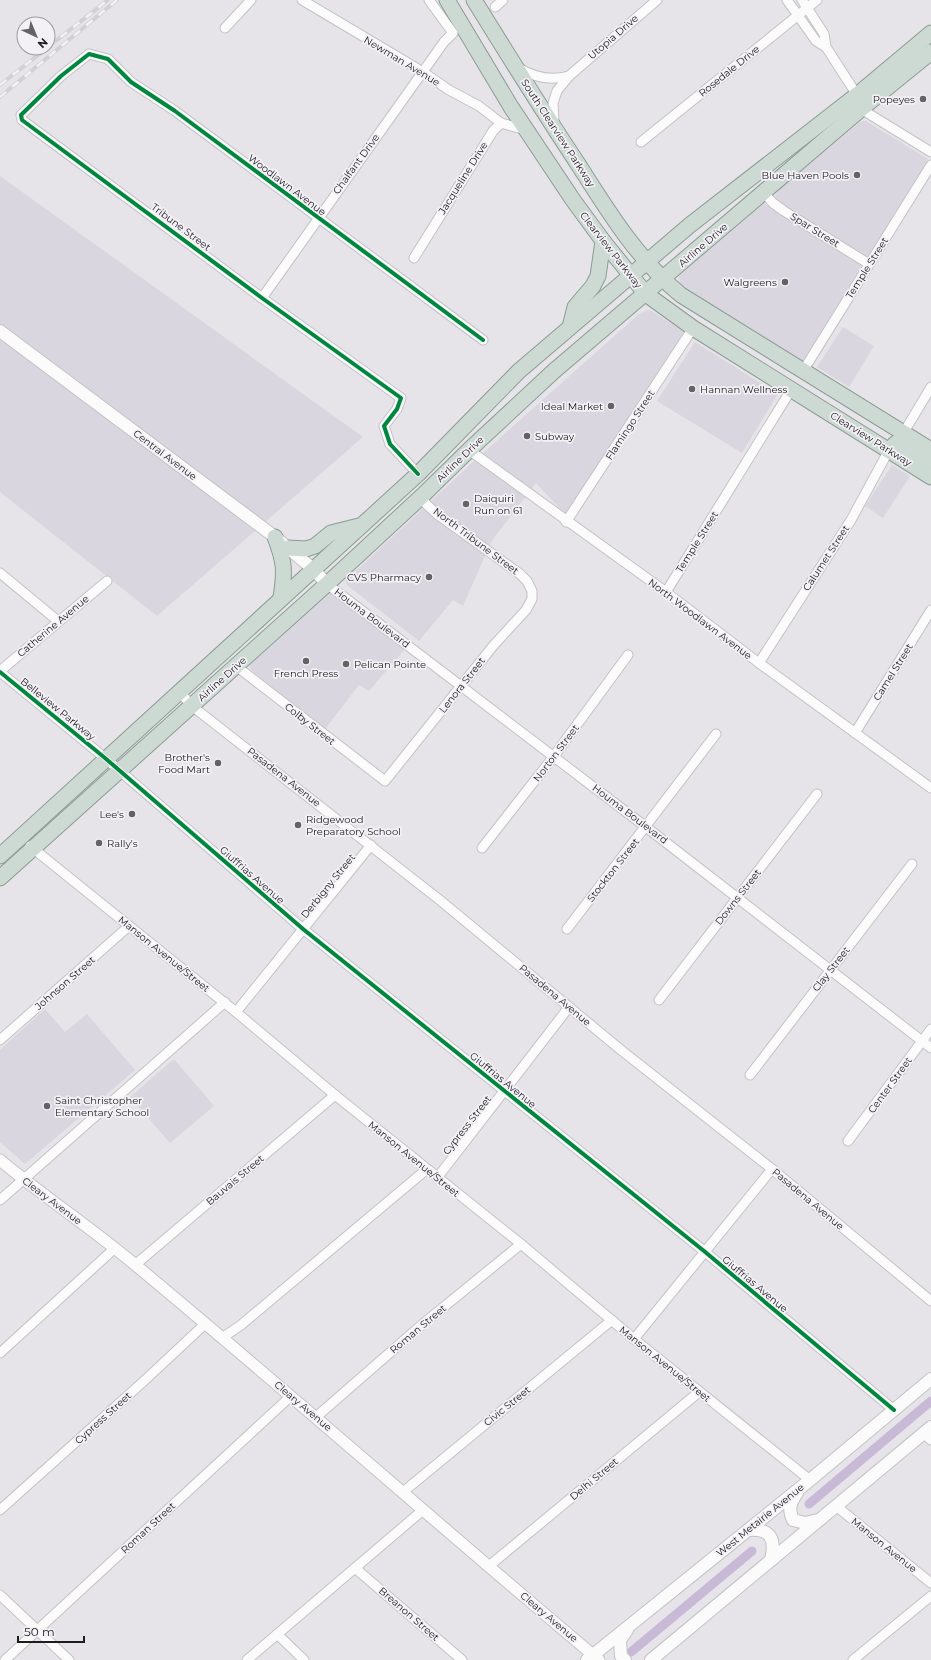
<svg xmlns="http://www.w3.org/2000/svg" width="931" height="1660" viewBox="0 0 931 1660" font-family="Montserrat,sans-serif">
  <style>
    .built { fill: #dad6df }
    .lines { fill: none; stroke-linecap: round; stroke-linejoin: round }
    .canal { stroke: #c8bad6; stroke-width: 9 }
    .minor-casing { stroke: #c3c2c5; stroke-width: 11 }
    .tertiary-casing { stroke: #c3c2c5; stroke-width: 13 }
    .secondary-casing { stroke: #c3c2c5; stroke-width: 14 }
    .trunk-casing { stroke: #8b9c94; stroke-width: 17 }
    .minor { stroke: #fbfbfc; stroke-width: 9 }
    .tertiary { stroke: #fbfbfc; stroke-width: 11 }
    .secondary { stroke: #fbfbfc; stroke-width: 12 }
    .trunk { stroke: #ccdad3; stroke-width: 15 }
    .rail-casing { stroke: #d2d1d2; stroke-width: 4 }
    .rail { stroke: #f3f0f6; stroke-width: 2.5; stroke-dasharray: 8; stroke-linecap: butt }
    .cycleway-casing { stroke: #f3f0f6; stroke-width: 6 }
    .cycleway { stroke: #00873e; stroke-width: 4 }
    .poi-dot { fill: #636265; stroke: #f3f0f6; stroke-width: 1.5 }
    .labels { text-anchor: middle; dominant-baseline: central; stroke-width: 3.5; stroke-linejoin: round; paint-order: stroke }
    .street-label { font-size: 10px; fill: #1d1c1e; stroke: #f3f0f6 }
    .poi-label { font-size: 10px; fill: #1d1c1e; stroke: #f3f0f6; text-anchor: end }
  </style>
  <rect width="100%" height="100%" fill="#e6e4e8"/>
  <g class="built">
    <path d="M863 121H866L928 159 867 258 778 203 775 196 780 189 859 123Z"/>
    <path d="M0 176 363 437 157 616 0 492Z"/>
    <path d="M761 204H765L773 209 862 265 803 361 680 285 679 277 681 274Z"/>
    <path d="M648 310 652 311 684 332 570 513 567 514 564 513 536 483 491 542 463 606 453 600 419 641 347 585 345 581 474 461 640 313Z"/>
    <path d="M843 327 874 346 849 387 817 367Z"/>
    <path d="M695 342 778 394 742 453 657 401Z"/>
    <path d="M892 465 910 476 883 518 865 506Z"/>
    <path d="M328 592 332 593 406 648 369 691 359 685 325 729 252 671 249 666 250 662Z"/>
    <path d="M45 1009 65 1032 87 1014 135 1070 25 1164 0 1142V1050Z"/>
    <path d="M174 1059 214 1106 170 1143 130 1097Z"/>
  </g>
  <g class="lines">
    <g class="canal">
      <path d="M809 1504 931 1401"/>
      <path d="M631 1652 752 1551"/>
    </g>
    <g class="minor-casing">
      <g id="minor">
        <path d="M302 0 423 72 449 90 479 106 501 123"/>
        <path d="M787 0 816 41 826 47"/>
        <path d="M802 0 824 34 826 47 857 95 861 109 931 152"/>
        <path d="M495 7 503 0"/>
        <path d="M225 28 251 0"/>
        <path d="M519 68C535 78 551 81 569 76"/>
        <path d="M554 124 553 103 557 91 569 76 657 0"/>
        <path d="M641 142 817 0"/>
        <path d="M763 192 773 203 784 211 869 264"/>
        <path d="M414 258 493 131 501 123 526 130"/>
        <path d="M262 298 444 42 453 33 429 0"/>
        <path d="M803 371 931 165"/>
        <path d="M904 432 931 387"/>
        <path d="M469 450 666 592 759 663 931 788"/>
        <path d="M418 474 390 444 384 426 397 409 401 398 262 298 22 120 21 115 61 76 89 54 108 59 131 82 175 111 483 340"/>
        <path d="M566 522 693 328"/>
        <path d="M0 573 58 621"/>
        <path d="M327 584 646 827 931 1048"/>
        <path d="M666 592 791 390"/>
        <path d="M759 663 851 520 889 450"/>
        <path d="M236 666 385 781 493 646 526 610 532 599V591L527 581 520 574 437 514 426 504 422 496"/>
        <path d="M0 671 107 581"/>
        <path d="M0 672 105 758 303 929 704 1251 894 1410"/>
        <path d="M179 691 192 706 441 901 621 1050 772 1169 931 1301"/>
        <path d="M855 733 931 610"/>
        <path d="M30 846 236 1012 335 1095 521 1244 634 1339 810 1480"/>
        <path d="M482 848 554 756 628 655"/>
        <path d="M567 929 716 734"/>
        <path d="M659 1000 817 794"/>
        <path d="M236 1012 371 845"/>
        <path d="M0 1040 129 926"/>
        <path d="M750 1075 912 864"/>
        <path d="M848 1141 931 1029"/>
        <path d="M437 1178 569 1007"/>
        <path d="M0 1200 225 1002"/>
        <path d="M135 1265 335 1095"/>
        <path d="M222 1338 241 1325 427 1169"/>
        <path d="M634 1339 772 1169"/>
        <path d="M0 1353 115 1248"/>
        <path d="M316 1417 424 1323 521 1244"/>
        <path d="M923 1433 931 1440"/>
        <path d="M403 1492 612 1320"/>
        <path d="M836 1506 931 1583"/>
        <path d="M0 1510 144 1381 205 1324"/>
        <path d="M489 1566 699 1392"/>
        <path d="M355 1568 462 1660"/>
        <path d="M0 1595 69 1660"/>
        <path d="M277 1634 304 1660"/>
        <path d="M5 1660 291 1396"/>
        <path d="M247 1660 423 1510"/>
        <path d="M853 1660 931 1596"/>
      </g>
    </g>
    <g class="tertiary-casing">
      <path id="tertiary" d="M0 1160C43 1196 90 1227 133 1263 290 1393 443 1529 599 1660"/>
    </g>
    <g class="secondary-casing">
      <g id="secondary">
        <path d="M0 331 275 537 313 569 327 584"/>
        <path d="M797 1493C790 1503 788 1509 793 1520L805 1523 818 1520"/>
        <path d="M748 1530C771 1528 776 1539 771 1560"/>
        <path d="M587 1660 810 1480 931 1379"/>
        <path d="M625 1660 621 1656 620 1640 627 1630"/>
        <path d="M651 1660 931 1427"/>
      </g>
    </g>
    <g class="trunk-casing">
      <g id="trunk">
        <path d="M447 0 511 107 573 200 603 241 646 294 693 328 931 477"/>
        <path d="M474 0C508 55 542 110 578 164 608 211 637 259 681 295L931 450"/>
        <path d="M570 327 575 307 593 286 598 276 603 241"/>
        <path d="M889 450 896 443 903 444 931 461"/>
        <path d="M275 537C285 563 285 571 281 598"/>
        <path d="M288 548 306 549 315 546 331 533 359 526"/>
        <path d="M0 856 418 474 519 371 690 225 857 95 931 33"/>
        <path d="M0 878 327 584 422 496 469 450 554 371 861 109 931 52"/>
      </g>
    </g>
    <use href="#minor" class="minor"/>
    <use href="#tertiary" class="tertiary"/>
    <use href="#secondary" class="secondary"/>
    <use href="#trunk" class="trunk"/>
    <g class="rail-casing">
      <g id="rail">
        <path d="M48 47 108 0"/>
        <path d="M0 85 47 48"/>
        <path d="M0 97 117 0"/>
      </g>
    </g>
    <use href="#rail" class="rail"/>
    <g class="cycleway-casing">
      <g id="cycleway">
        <path d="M418 474 390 444 384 426 397 409 401 398 262 298 22 120 21 115 61 76 89 54 108 59 131 82 175 111 483 340"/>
        <path d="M0 672 105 758 303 929 704 1251 894 1410"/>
      </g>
    </g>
    <use href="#cycleway" class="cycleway"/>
  </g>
  <g class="poi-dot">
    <circle cx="923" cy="99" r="4"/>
    <circle cx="857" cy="175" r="4"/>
    <circle cx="785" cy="282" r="4"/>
    <circle cx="692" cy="389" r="4"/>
    <circle cx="611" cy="406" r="4"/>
    <circle cx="527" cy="436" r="4"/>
    <circle cx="466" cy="504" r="4"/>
    <circle cx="429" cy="577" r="4"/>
    <circle cx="306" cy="661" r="4"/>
    <circle cx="346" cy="664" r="4"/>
    <circle cx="218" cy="763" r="4"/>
    <circle cx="132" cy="814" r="4"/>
    <circle cx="298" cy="825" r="4"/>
    <circle cx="99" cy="843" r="4"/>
    <circle cx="47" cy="1106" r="4"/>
  </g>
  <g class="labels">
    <g class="street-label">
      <text transform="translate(613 37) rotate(-41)">Utopia Drive</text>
      <text transform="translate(402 61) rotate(31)">Newman Avenue</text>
      <text transform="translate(729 71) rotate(-39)">Rosedale Drive</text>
      <text transform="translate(558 133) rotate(57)">South Clearview Parkway</text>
      <text transform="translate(356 164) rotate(-54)">Chalfant Drive</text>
      <text transform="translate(463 178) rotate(-58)">Jacqueline Drive</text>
      <text transform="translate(287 185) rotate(37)">Woodlawn Avenue</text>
      <text transform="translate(181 227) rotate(37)">Tribune Street</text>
      <text transform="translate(815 230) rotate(32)">Spar Street</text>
      <text transform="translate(703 245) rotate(-41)">Airline Drive</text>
      <text transform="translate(611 250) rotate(52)">Clearview Parkway</text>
      <text transform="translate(867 268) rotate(-58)">Temple Street</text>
      <text transform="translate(630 425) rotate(-57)">Flamingo Street</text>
      <text transform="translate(871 439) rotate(32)">Clearview Parkway</text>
      <text transform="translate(165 455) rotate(37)">Central Avenue</text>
      <text transform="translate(460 459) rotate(-44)">Airline Drive</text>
      <text transform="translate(476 541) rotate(37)">North Tribune Street</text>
      <text transform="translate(697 542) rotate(-58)">Temple Street</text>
      <text transform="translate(826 558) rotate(-57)">Calumet Street</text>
      <text transform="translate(372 618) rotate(37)">Houma Boulevard</text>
      <text transform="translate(700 619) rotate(37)">North Woodlawn Avenue</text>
      <text transform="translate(53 626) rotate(-40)">Catherine Avenue</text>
      <text transform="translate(893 672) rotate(-58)">Camel Street</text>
      <text transform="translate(222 679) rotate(-42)">Airline Drive</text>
      <text transform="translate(462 685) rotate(-52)">Lenora Street</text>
      <text transform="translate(58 709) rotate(39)">Belleview Parkway</text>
      <text transform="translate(310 724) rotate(38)">Colby Street</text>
      <text transform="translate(556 753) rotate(-53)">Norton Street</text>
      <text transform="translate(284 777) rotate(38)">Pasadena Avenue</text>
      <text transform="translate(630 814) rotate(37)">Houma Boulevard</text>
      <text transform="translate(613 870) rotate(-52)">Stockton Street</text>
      <text transform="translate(252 875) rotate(41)">Giuffrias Avenue</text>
      <text transform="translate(328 886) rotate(-51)">Derbigny Street</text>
      <text transform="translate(738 897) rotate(-52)">Downs Street</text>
      <text transform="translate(164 954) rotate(39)">Manson Avenue/Street</text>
      <text transform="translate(831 969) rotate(-52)">Clay Street</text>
      <text transform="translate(65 983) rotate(-41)">Johnson Street</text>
      <text transform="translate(555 995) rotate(40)">Pasadena Avenue</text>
      <text transform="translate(503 1080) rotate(39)">Giuffrias Avenue</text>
      <text transform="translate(890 1085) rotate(-54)">Center Street</text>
      <text transform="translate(467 1125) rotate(-52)">Cypress Street</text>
      <text transform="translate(414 1159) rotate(39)">Manson Avenue/Street</text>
      <text transform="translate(235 1180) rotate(-40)">Bauvais Street</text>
      <text transform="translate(808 1199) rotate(40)">Pasadena Avenue</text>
      <text transform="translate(52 1201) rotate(37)">Cleary Avenue</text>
      <text transform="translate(755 1284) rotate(40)">Giuffrias Avenue</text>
      <text transform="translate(418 1329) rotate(-40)">Roman Street</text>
      <text transform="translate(665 1364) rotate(39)">Manson Avenue/Street</text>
      <text transform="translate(303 1406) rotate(40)">Cleary Avenue</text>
      <text transform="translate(507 1406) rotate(-39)">Civic Street</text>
      <text transform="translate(103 1418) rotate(-42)">Cypress Street</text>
      <text transform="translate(594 1479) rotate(-40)">Delhi Street</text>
      <text transform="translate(760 1520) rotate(-39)">West Metairie Avenue</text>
      <text transform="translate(148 1528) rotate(-43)">Roman Street</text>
      <text transform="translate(884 1545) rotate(39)">Manson Avenue</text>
      <text transform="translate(409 1614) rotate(41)">Breanon Street</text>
      <text transform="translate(549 1617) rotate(40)">Cleary Avenue</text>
    </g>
    <g class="poi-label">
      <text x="915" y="99">Popeyes</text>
      <text x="849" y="175">Blue Haven Pools</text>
      <text x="777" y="282">Walgreens</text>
      <text x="700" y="389" text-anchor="start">Hannan Wellness</text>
      <text x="603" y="406">Ideal Market</text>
      <text x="535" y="436" text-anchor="start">Subway</text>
      <text x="474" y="498" text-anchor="start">Daiquiri<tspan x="474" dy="12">Run on 61</tspan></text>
      <text x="421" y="577">CVS Pharmacy</text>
      <text x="354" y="664" text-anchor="start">Pelican Pointe</text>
      <text x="306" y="673" text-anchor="middle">French Press</text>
      <text x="210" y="757">Brother's<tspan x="210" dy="12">Food Mart</tspan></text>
      <text x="124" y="814">Lee's</text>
      <text x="306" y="819" text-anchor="start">Ridgewood<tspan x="306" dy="12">Preparatory School</tspan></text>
      <text x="107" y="843" text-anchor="start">Rally's</text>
      <text x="55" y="1100" text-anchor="start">Saint Christopher<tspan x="55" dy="12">Elementary School</tspan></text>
    </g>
  </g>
  <g transform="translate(36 36) rotate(136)"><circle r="19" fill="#f3f0f6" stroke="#9d9ba0"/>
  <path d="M0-3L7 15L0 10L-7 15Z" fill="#636265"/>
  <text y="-6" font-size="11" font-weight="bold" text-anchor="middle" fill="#1d1c1e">N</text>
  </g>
  <path d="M18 1636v6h66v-6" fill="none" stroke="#1d1c1e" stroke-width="2"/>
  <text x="24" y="1636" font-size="12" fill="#1d1c1e" stroke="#f3f0f6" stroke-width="3" paint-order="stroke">50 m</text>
</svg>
